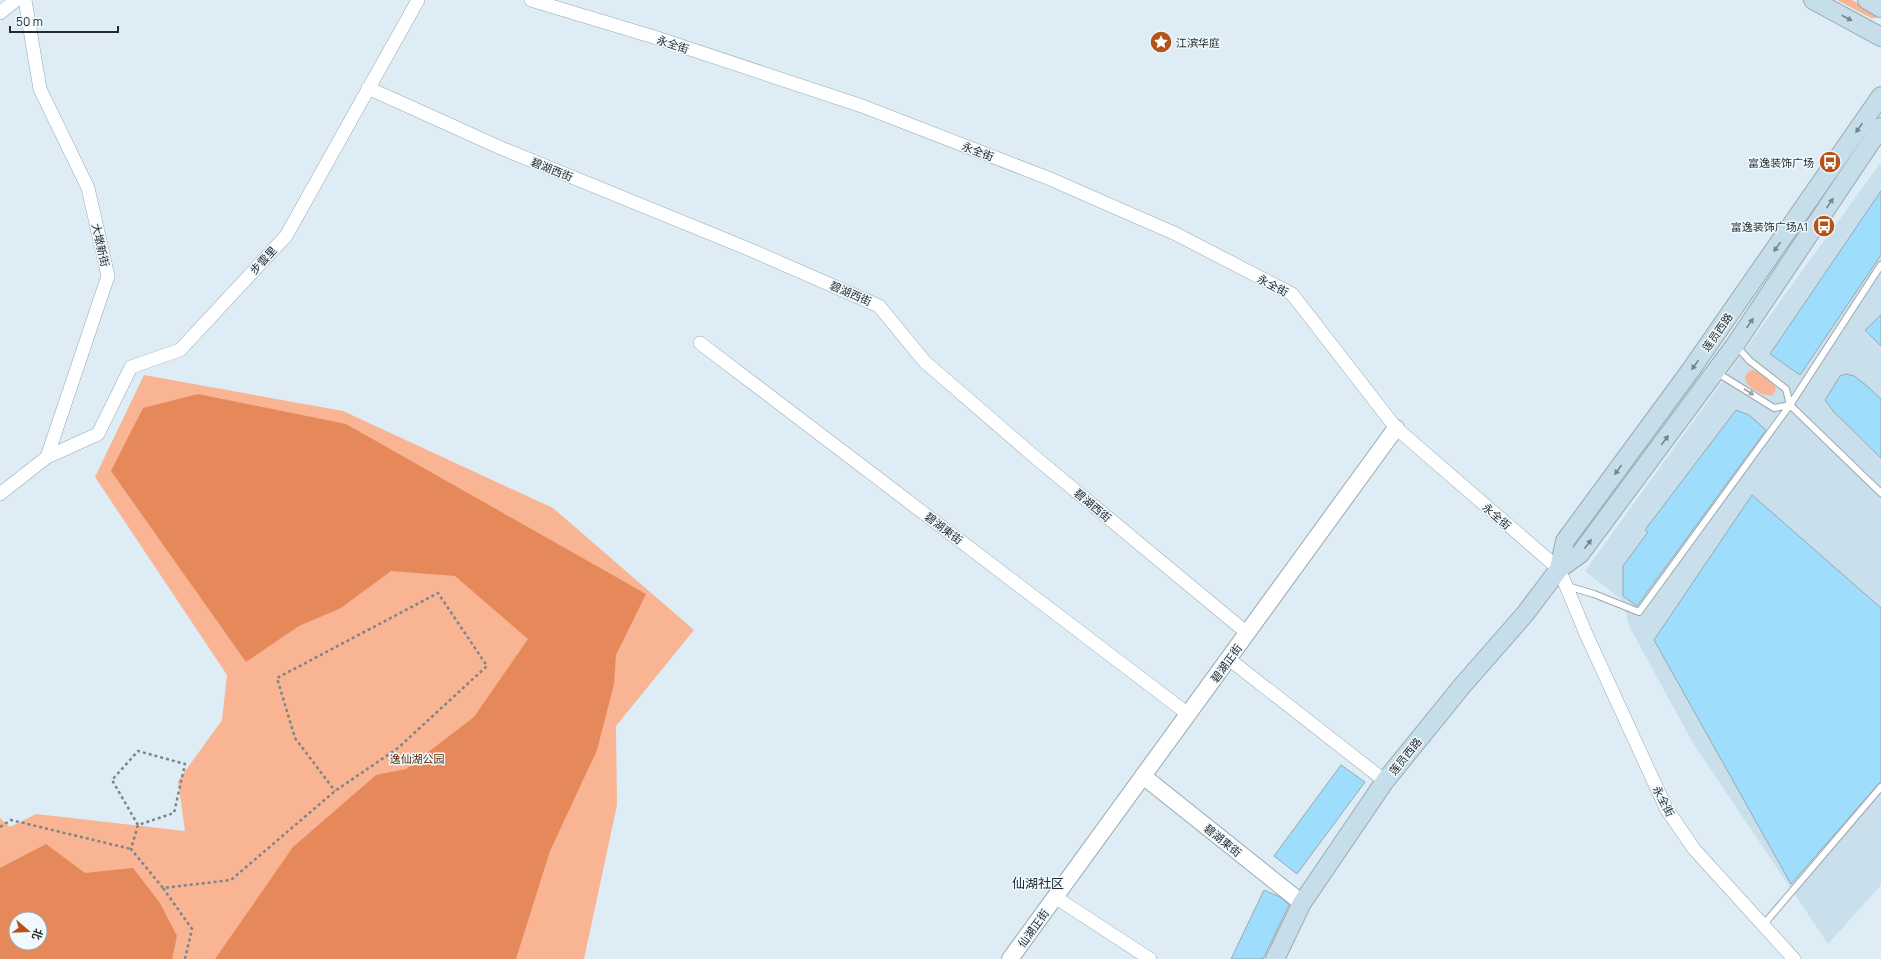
<svg xmlns="http://www.w3.org/2000/svg" width="1881" height="959" viewBox="0 0 1881 959" font-family="Manrope,'Noto Sans SC',sans-serif">
  <style>
    .built { fill: #c9dfeb }
    .green { fill: #f9b493; fill-rule: evenodd }
    .water { fill: #e5895b; fill-rule: evenodd }
    .building { fill: #9fddfd; stroke: #9aa8b0 }
    .lines { fill: none; stroke-linecap: round; stroke-linejoin: round }
    .service-casing { stroke: #9aa8b0; stroke-width: 8 }
    .minor-casing { stroke: #9aa8b0; stroke-width: 14 }
    .tertiary-casing { stroke: #9aa8b0; stroke-width: 18 }
    .secondary-casing { stroke: #9aa8b0; stroke-width: 20 }
    .path { stroke: #7b858a; stroke-width: 2.5; stroke-dasharray: 3 3; stroke-linecap: butt }
    .service { stroke: #fff; stroke-width: 6 }
    .minor { stroke: #fff; stroke-width: 13 }
    .tertiary { stroke: #fff; stroke-width: 16 }
    .secondary { stroke: #c6deea; stroke-width: 18 }
    .oneway { fill: #75848c }
    .oneway2 { fill: #9c9fa0 }
    .labels { text-anchor: middle; dominant-baseline: central; stroke-width: 3; stroke-linejoin: round; paint-order: stroke }
    .poi-label { font-size: 11px; fill: #242a2d; stroke: #f0f9fe; text-anchor: end }
    .street-label { font-size: 11px; fill: #242a2d; stroke: #f0f9fe }
    .park-label { font-size: 11px; fill: #622804; stroke: #f0f9fe }
    .quarter-label { font-size: 13px; fill: #202c32; stroke: #f0f9fe }
  </style>
  <rect width="100%" height="100%" fill="#deedf5"/>
  <path class="built" d="M1881 162V885L1828 944 1693 743 1629 626 1623 601 1585 571Z"/>
  <g class="green">
    <path d="M1837 0H1852L1875 14 1877 18H1871Z"/>
    <path d="M1753 370C1762 373 1772 379 1776 389L1773 395C1760 398 1731 377 1753 370Z"/>
    <path d="M144 375 343 411 553 508 694 630 616 726 617 805 584 959H0V818L10 827 36 814 185 831 178 781 222 720 227 675 95 477ZM16 919H40V943H16Z"/>
  </g>
  <g class="water">
    <path d="M198 394 346 424 646 594 616 655 614 684 597 750 550 851 516 959H215L293 847 376 775 406 769 474 717 528 639 455 576 391 571 341 608 299 626 246 662 111 471 143 408Z"/>
    <path d="M46 844 85 873 133 868 160 903 177 936 172 959H0V868ZM16 919H40V943H16Z"/>
  </g>
  <g class="building">
    <path d="M1881 191V255L1800 375 1770 354Z"/>
    <path d="M1881 315V346L1865 330Z"/>
    <path d="M1846 374 1854 376 1866 385 1881 399V458L1834 412 1825 400 1840 376Z"/>
    <path d="M1736 410 1749 415 1766 430 1637 606 1623 596V566L1648 532 1645 530Z"/>
    <path d="M1752 495 1881 608V781L1791 884 1654 640Z"/>
    <path d="M1341 765 1365 782 1297 874 1274 856Z"/>
    <path d="M1264 890 1280 897 1289 905 1263 959H1231Z"/>
  </g>
  <g class="lines">
    <g class="service-casing">
      <g id="service">
        <path d="M1737 347 1750 361 1786 389 1790 405 1881 493"/>
        <path d="M1716 372 1774 408 1790 405"/>
        <path d="M1567 586 1594 594 1639 612 1790 405 1881 265"/>
        <path d="M1764 924 1881 787"/>
      </g>
    </g>
    <g class="minor-casing">
      <g id="minor">
        <path d="M531 0 654 37 862 106 1048 178 1176 234 1292 294 1396 428 1559 569 1586 634 1666 808 1694 849 1794 959"/>
        <path d="M0 13 16 0"/>
        <path d="M368 88 501 148 751 250 879 306 925 362 1036 458 1247 633"/>
        <path d="M700 343 1188 714"/>
        <path d="M47 457 98 434 131 367 180 350 286 236 418 0"/>
        <path d="M0 494 47 457 108 276 88 188 40 89 25 0"/>
        <path d="M1229 659 1385 781"/>
        <path d="M1055 897 1150 959"/>
      </g>
    </g>
    <g class="tertiary-casing">
      <g id="tertiary">
        <path d="M1143 776 1302 903"/>
        <path d="M1010 959 1396 428"/>
      </g>
    </g>
    <g class="secondary-casing">
      <g id="secondary">
        <path d="M1813 0 1881 37"/>
        <path d="M1867 0 1881 8"/>
        <path d="M1559 569 1565 541 1690 371 1881 96"/>
        <path d="M1275 959 1302 903 1385 781 1462 686 1525 614 1559 569 1580 554 1735 345 1881 127"/>
      </g>
    </g>
    <g class="path">
      <path d="M138 825 112 780 138 751 185 764 174 813 138 825 131 849 163 888"/>
      <path d="M0 827 11 820 131 849"/>
      <path d="M185 959 192 929 163 888 231 880 335 791 398 748 487 666 438 593 277 678 295 738 335 791"/>
    </g>
    <use href="#service" class="service"/>
    <use href="#minor" class="minor"/>
    <use href="#tertiary" class="tertiary"/>
    <use href="#secondary" class="secondary"/>
  </g>
  <defs><path id="oneway-solid" d="M-6-.8H1V-3.2L6.5 0L1 3.2V.8H-6Z"/></defs>
  <g class="oneway">
    <use href="#oneway-solid" transform="translate(1847 18) rotate(28)"/>
    <use href="#oneway-solid" transform="translate(1859 128) rotate(125)"/>
    <use href="#oneway-solid" transform="translate(1830 203) rotate(-56)"/>
    <use href="#oneway-solid" transform="translate(1777 247) rotate(125)"/>
    <use href="#oneway-solid" transform="translate(1750 323) rotate(-56)"/>
    <use href="#oneway-solid" transform="translate(1695 365) rotate(125)"/>
    <use href="#oneway-solid" transform="translate(1665 440) rotate(-53)"/>
    <use href="#oneway-solid" transform="translate(1618 470) rotate(126)"/>
    <use href="#oneway-solid" transform="translate(1588 544) rotate(-53)"/>
  </g>
  <use class="oneway2" href="#oneway-solid" transform="translate(1749 392) rotate(33)"/>
  <defs>
    <g id="sight-disc" transform="scale(1.15)"><circle r="9.5" fill="#b55318" stroke="#f0f9fe"/><path d="M0-6L1.8-2.2L6-1.7L2.9 1.2L3.7 5.4L0 3.3L-3.7 5.4L-2.9 1.2L-6-1.7L-1.8-2.2Z" fill="#fff"/></g>
    <g id="bus-disc" transform="scale(1.15)"><circle r="9.5" fill="#b55318" stroke="#f0f9fe"/><path d="M-5-6H5V4H4V6H2V4H-2V6H-4V4H-5ZM-3.5-4V0h7V-4ZM-3.5 1.2v1.5H-2V1.2ZM2 1.2v1.5H3.5V1.2Z" fill="#fff"/></g>
  </defs>
  <g fill-rule="evenodd">
    <use href="#sight-disc" x="1161" y="42"/>
    <use href="#bus-disc" x="1830" y="162"/>
    <use href="#bus-disc" x="1824" y="226"/>
  </g>
  <g class="labels">
    <g class="poi-label">
      <text x="1176" y="42" text-anchor="start">江滨华庭</text>
      <text x="1814" y="162">富逸装饰广场</text>
      <text x="1808" y="226">富逸装饰广场A1</text>
    </g>
    <g class="street-label">
      <text transform="translate(673 44) rotate(18)">永全街</text>
      <text transform="translate(978 151) rotate(21)">永全街</text>
      <text transform="translate(552 169) rotate(22)">碧湖西街</text>
      <text transform="translate(101 245) rotate(77)">大墩新街</text>
      <text transform="translate(263 260) rotate(-47)">步雲里</text>
      <text transform="translate(1273 285) rotate(28)">永全街</text>
      <text transform="translate(851 293) rotate(24)">碧湖西街</text>
      <text transform="translate(1717 332) rotate(-55)">莲员西路</text>
      <text transform="translate(1093 505) rotate(40)">碧湖西街</text>
      <text transform="translate(1497 516) rotate(41)">永全街</text>
      <text transform="translate(944 528) rotate(37)">碧湖東街</text>
      <text transform="translate(1226 663) rotate(-54)">碧湖正街</text>
      <text transform="translate(1405 756) rotate(-51)">莲员西路</text>
      <text transform="translate(1664 801) rotate(62)">永全街</text>
      <text transform="translate(1223 840) rotate(39)">碧湖東街</text>
      <text transform="translate(1033 928) rotate(-54)">仙湖正街</text>
    </g>
    <g class="park-label">
      <text x="417" y="758">逸仙湖公园</text>
    </g>
    <g class="quarter-label">
      <text x="1038" y="883">仙湖社区</text>
    </g>
  </g>
  <g transform="translate(28 931) rotate(109)"><circle r="19" fill="#f0f9fe" stroke="#9ea6aa"/>
  <path d="M0-3L7 15L0 10L-7 15Z" fill="#b55318"/>
  <text y="-6" font-size="11" font-weight="bold" text-anchor="middle" fill="#242a2d">北</text>
  </g>
  <path d="M10 26v6h108v-6" fill="none" stroke="#242a2d" stroke-width="2"/>
  <text x="16" y="26" font-size="12" fill="#242a2d" stroke="#f0f9fe" stroke-width="3" paint-order="stroke">50 m</text>
</svg>
